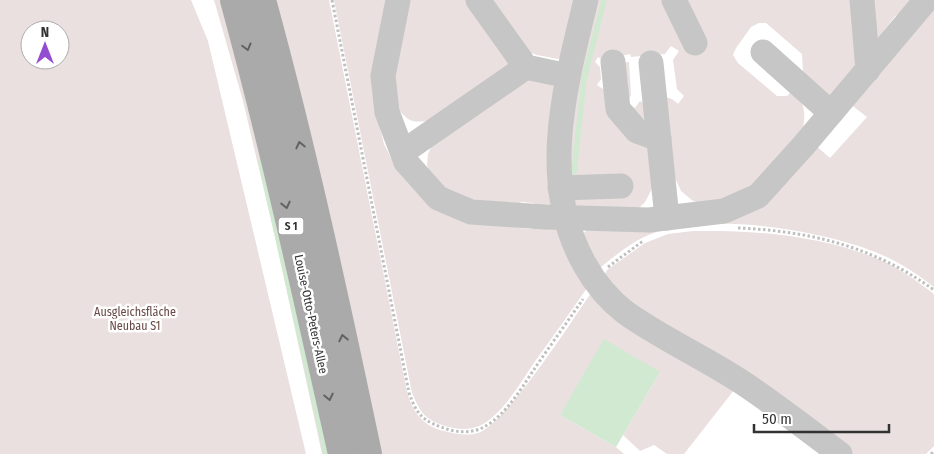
<svg xmlns="http://www.w3.org/2000/svg" width="934" height="454" viewBox="0 0 934 454" font-family="'Fira Sans Condensed',sans-serif">
  <style>
    .green { fill: #e9e0df; fill-rule: evenodd }
    .water { fill: #d1e9d1 }
    .lines { fill: none; stroke-linecap: round; stroke-linejoin: round }
    .stream { stroke: #d1e9d1; stroke-width: 5.5 }
    .path { stroke: #bfbfbf; stroke-width: 3; stroke-dasharray: 2.5 2.5; stroke-linecap: butt }
    .minor { stroke: #c6c6c6; stroke-width: 25 }
    .major { stroke: #aaa; stroke-width: 28 }
    .oneway { stroke: #626262 }
    .labels { text-anchor: middle; dominant-baseline: central; stroke-width: 5; stroke-linejoin: round; paint-order: stroke }
    .shield { fill: #fff; stroke: #707070; stroke-width: 1 }
    .shield-label { font-size: 11px; font-weight: bold; fill: #323232 }
    .park-label { font-size: 12px; fill: #684944; stroke: #fff }
    .street-label { font-size: 12px; fill: #323232; stroke: #fff }
  </style>
  <rect width="100%" height="100%" fill="#fff"/>
  <g class="green">
    <path d="M0 0H191L208 41 306 454H0ZM30 30H60V60H30Z"/>
    <path d="M214 0H225L332 454H322L276 241 243 101Z"/>
    <path d="M271 0H329L407 392C413 413 423 426 444 431 455 434 467 436 478 433 506 424 573 319 593 290L738 385 684 454H667L654 445 640 451 623 435 660 372 560 415 616 447 624 454H377Z"/>
    <path d="M334 0H474L515 63 428 121C407 123 410 120 396 108 389 103 382 98 375 93L380 128 384 144 391 158 403 175 512 221 519 228 531 229 540 223 560 230 589 285C572 310 554 335 536 360 522 380 502 416 479 426 468 431 453 429 442 425 423 418 420 411 412 393Z"/>
    <path d="M490 0H581L565 55 558 59 537 55 526 51Z"/>
    <path d="M591 0H856L858 66 832 98 803 72 802 54 766 23H759L751 27 736 48 733 55 738 63 777 96H787L794 89C804 104 806 110 803 129L752 190 708 205 693 201 681 191 675 178 664 98C670 97 674 100 678 104L684 96 677 89 673 60 679 51 671 46 665 54 631 57 630 54 603 60 598 57 595 62 600 67 601 79 597 85 603 89 606 85 652 153 653 187 645 202 639 208 578 212 568 177 574 76Z"/>
    <path d="M869 0H912L901 13 895 16 883 32 879 46Z"/>
    <path d="M934 7V287C916 273 896 260 875 252 820 230 706 211 651 234 630 242 612 259 594 272L581 235 590 228 705 220 814 144 830 158 867 117 850 104Z"/>
    <path d="M629 62 631 95 627 103 635 108 640 101 647 105 651 130C629 115 623 112 620 84L625 87 628 81 623 77 622 63Z"/>
    <path d="M522 78 551 84 557 89V206L540 211 534 203 521 202 513 210 454 199 430 176 427 164 428 154 433 143Z"/>
    <path d="M693 231C755 230 820 235 878 259 898 267 917 281 934 294V446L926 454H851L665 333 601 281 607 270 645 243 668 234Z"/>
  </g>
  <path class="water" d="M604 339 660 372 616 447 560 415Z"/>
  <g class="lines">
    <g class="stream">
      <path d="M261 162 326 454"/>
      <path d="M574 172 584 79 604 0"/>
    </g>
    <g class="path">
      <path d="M332 0 409 393C416 412 421 420 441 427 453 432 469 434 482 428 506 416 522 387 537 365 552 343 568 321 583 299"/>
      <path d="M738 228C810 231 875 247 934 290"/>
      <path d="M608 267 643 241"/>
      <path d="M931 454 934 451"/>
    </g>
    <g class="minor">
      <path d="M398 0 383 76 387 112 406 162 438 198 471 212 545 217 649 220 724 211 758 196 804 145 926 0"/>
      <path d="M478 0 526 67 568 76"/>
      <path d="M586 0C565 86 538 183 585 265 595 283 609 300 626 313 663 339 705 358 743 383 776 405 808 430 840 454"/>
      <path d="M674 0 695 43"/>
      <path d="M862 0 868 70"/>
      <path d="M763 52 831 113"/>
      <path d="M613 62 618 109 637 131 659 139"/>
      <path d="M651 63 667 218"/>
      <path d="M403 152 526 67"/>
      <path d="M560 188 621 186"/>
    </g>
    <g class="major">
      <path d="M234 0C275 150 308 302 342 454"/>
      <path d="M262 0C303 150 336 302 368 454"/>
    </g>
  </g>
  <defs><path id="oneway-chevron" d="M-2-3.5L2.5 0L-2 3.5" fill="none" stroke-width="1.6" stroke-linecap="round" stroke-linejoin="round" transform="scale(1.25)"/></defs>
  <g class="oneway">
    <use href="#oneway-chevron" transform="translate(247 47) rotate(75)"/>
    <use href="#oneway-chevron" transform="translate(300 145) rotate(-103)"/>
    <use href="#oneway-chevron" transform="translate(286 205) rotate(77)"/>
    <use href="#oneway-chevron" transform="translate(343 338) rotate(-102)"/>
    <use href="#oneway-chevron" transform="translate(329 397) rotate(78)"/>
  </g>
  <g class="labels">
    <rect class="shield" x="278.5" y="217.5" width="25" height="17" rx="4"/>
    <g class="shield-label">
      <text x="291" y="226">S 1</text>
    </g>
    <g class="park-label">
      <text x="135" y="312">Ausgleichsfläche<tspan x="135" dy="14">Neubau S1</tspan></text>
    </g>
    <g class="street-label">
      <text transform="translate(311 314) rotate(78)">Louise-Otto-Peters-Allee</text>
    </g>
  </g>
  <g transform="translate(45 45)"><circle r="24" fill="#ffffff" stroke="#adadad"/>
  <path d="M0-4L9 19L0 12L-9 19Z" fill="#944cd1"/>
  <text y="-8" font-size="14" font-weight="bold" text-anchor="middle" fill="#323232">N</text>
  </g>
  <path d="M754 424v8h135v-8" fill="none" stroke="#323232" stroke-width="2.5"/>
  <text x="762" y="424" font-size="15" fill="#323232" stroke="#ffffff" stroke-width="4" paint-order="stroke">50 m</text>
</svg>
